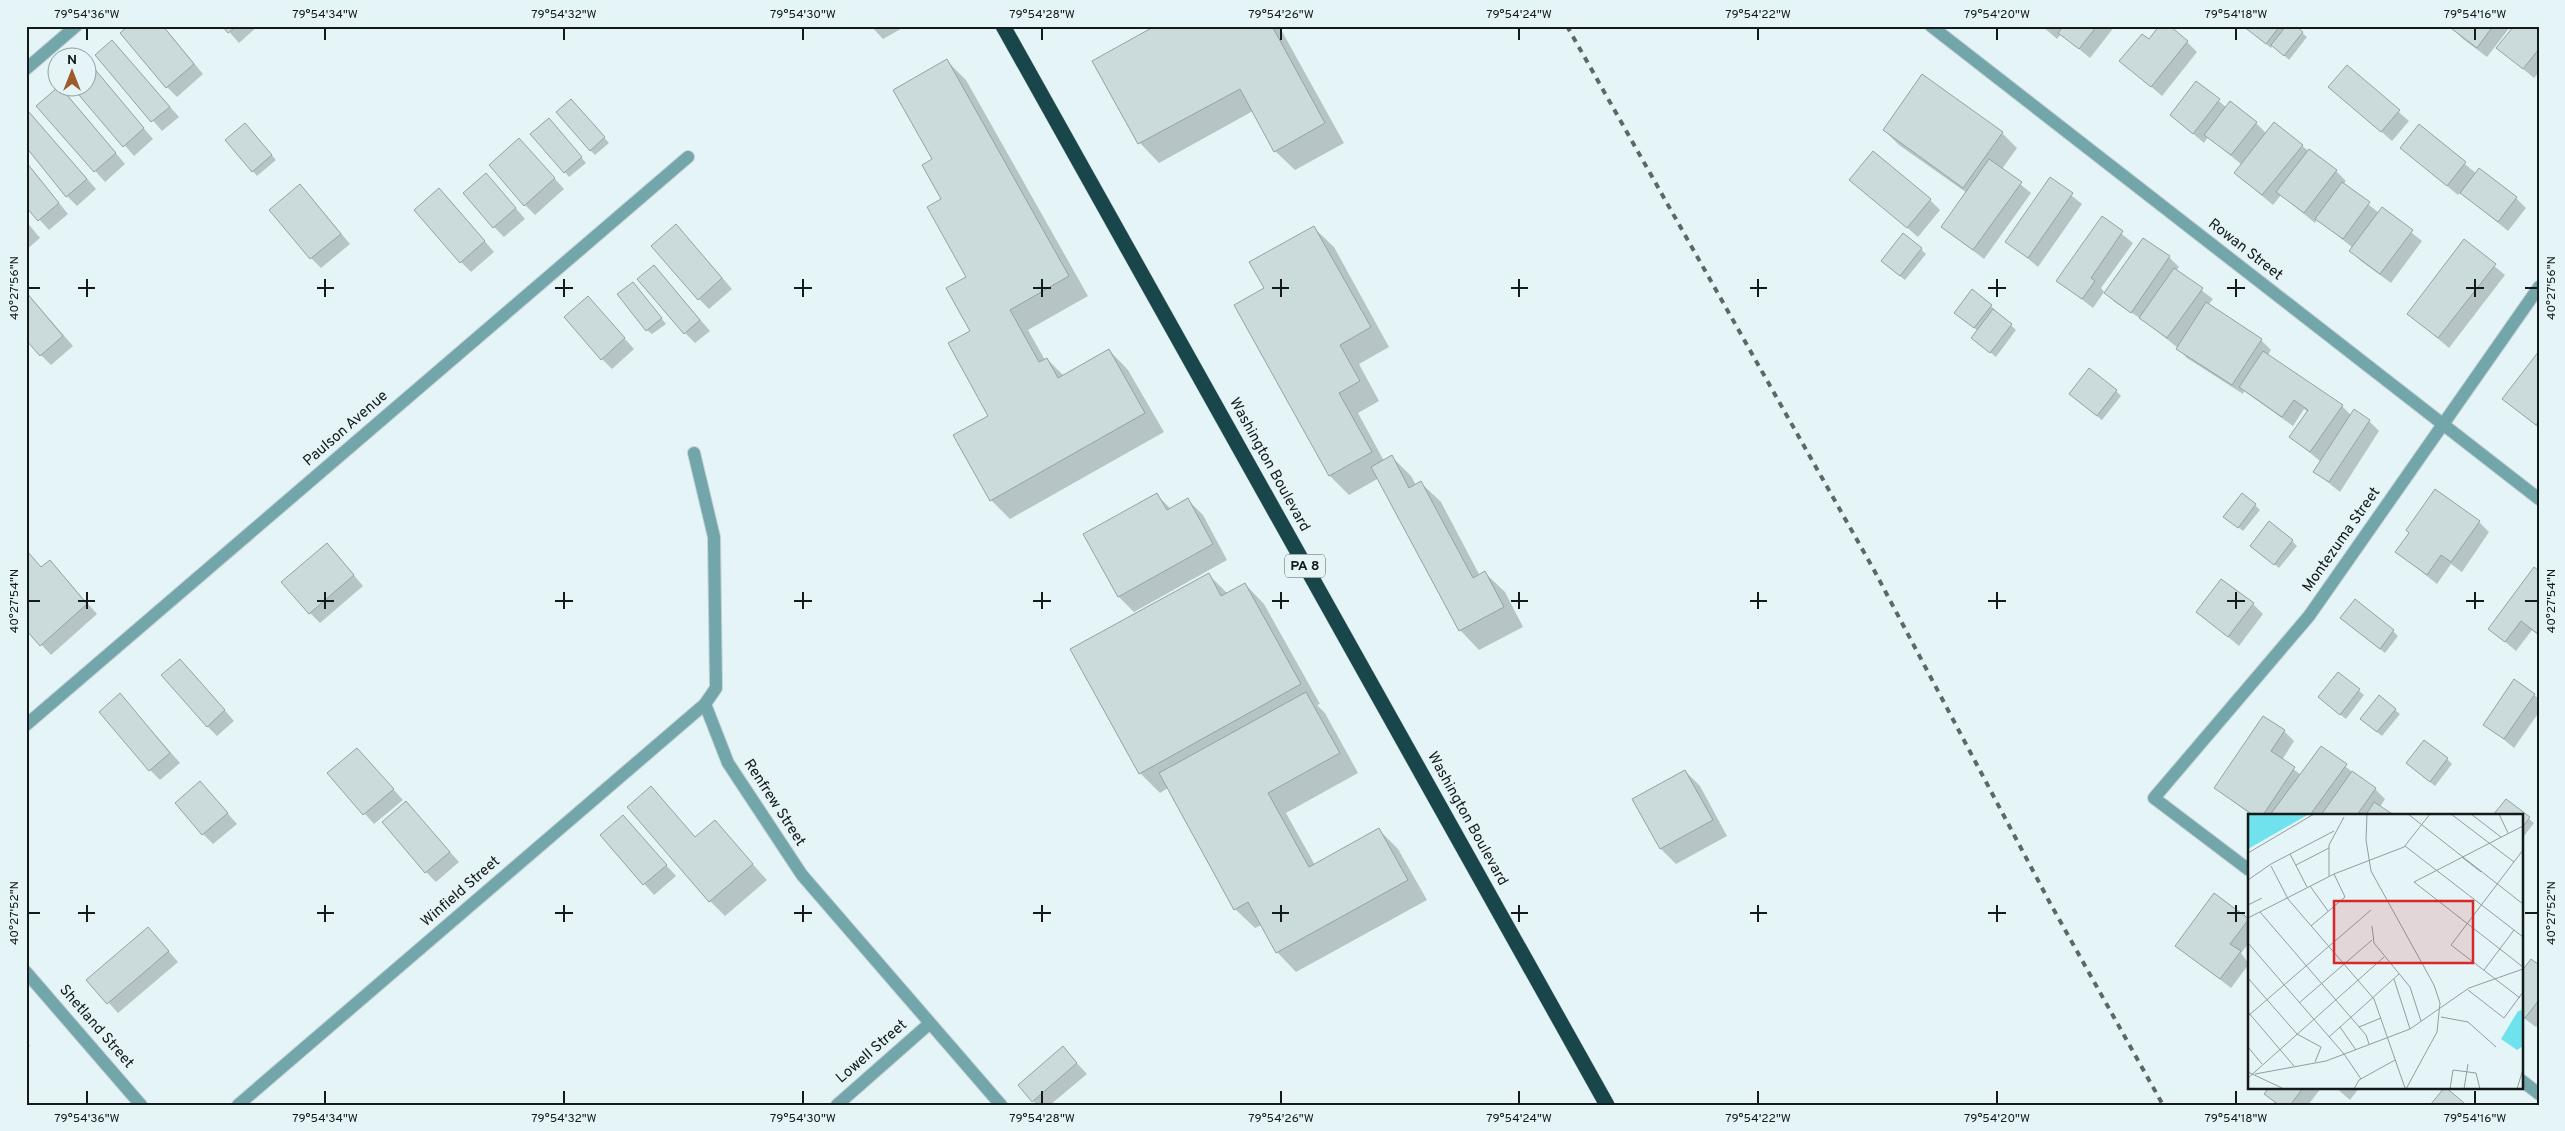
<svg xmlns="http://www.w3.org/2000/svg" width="2565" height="1131" viewBox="0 0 2565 1131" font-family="Overpass,sans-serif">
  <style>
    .shadow { fill: #0003 }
    .building { fill: #cbdbdc; stroke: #93a2a3 }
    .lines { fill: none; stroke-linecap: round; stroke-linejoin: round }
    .minor-casing { stroke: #c4d2d4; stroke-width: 14 }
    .highway-casing { stroke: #c4d2d4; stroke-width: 16 }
    .minor { stroke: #73a6ab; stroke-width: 12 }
    .highway { stroke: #19464a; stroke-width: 15 }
    .rail { stroke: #5e6768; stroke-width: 4; stroke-dasharray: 6 6; stroke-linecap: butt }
    .ticks { fill: none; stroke: #14191a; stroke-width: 2 }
    .labels { text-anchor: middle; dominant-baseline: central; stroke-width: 4.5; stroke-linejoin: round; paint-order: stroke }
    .shield { fill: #e5f5f7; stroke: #535b5c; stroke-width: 1 }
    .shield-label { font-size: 14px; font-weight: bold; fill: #14191a }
    .street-label { font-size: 15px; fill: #14191a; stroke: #e5f5f7 }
    .inset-road { fill: none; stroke: #919d9f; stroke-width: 1 }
    .view { fill: #d62828; fill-opacity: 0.15; stroke: #d62828; stroke-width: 2.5 }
    .inset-edge { fill: none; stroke: #14191a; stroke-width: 2.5 }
    .neatline { fill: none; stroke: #14191a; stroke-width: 2 }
    .ticks-label { font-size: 12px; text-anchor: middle; fill: #14191a }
  </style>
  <rect width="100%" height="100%" fill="#e5f5f7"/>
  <g class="shadow">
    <path d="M163 26 203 74 177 97 167 87Z"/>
    <path d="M224 26H258L239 43Z"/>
    <path d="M871 26H906L883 39Z"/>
    <path d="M1157 26H1279L1344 143 1295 170 1275 151 1253 111 1159 163 1140 143 1094 61Z"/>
    <path d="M2042 26H2115L2090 58 2061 34 2057 39Z"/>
    <path d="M2244 26H2294L2307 37 2289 60 2273 45 2271 48Z"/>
    <path d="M2455 26H2511L2487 57 2463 39 2453 29Z"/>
    <path d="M2539 26V72L2534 78 2498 48Z"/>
    <path d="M112 41 179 117 162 131 96 55Z"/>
    <path d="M2149 41 2187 42 2197 52 2162 96 2121 61Z"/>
    <path d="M947 61 966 80 1088 296 1028 330 1045 360 1047 359 1064 376 1109 350 1128 370 1164 432 1010 519 991 500 990 416 972 331 967 278 943 199 934 160Z"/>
    <path d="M88 63 153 139 134 156 75 88H88Z"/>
    <path d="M2347 67 2409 121 2392 141 2330 87Z"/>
    <path d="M2196 82 2227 108 2256 123 2267 134 2302 146 2336 171 2346 181 2343 184 2379 213 2382 209 2422 241 2391 283 2361 261 2351 250 2353 248 2317 219 2315 223 2281 195 2273 205 2235 173 2242 165 2208 137 2204 143 2171 115Z"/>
    <path d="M59 88 69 97 125 164 105 182 38 106Z"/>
    <path d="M576 105 609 143 595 155 590 150Z"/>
    <path d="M39 124 96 189 77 206 67 196Z"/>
    <path d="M554 124 586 163 569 177 565 172Z"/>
    <path d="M2419 126 2477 174 2516 198 2526 208 2508 231 2461 192 2458 195 2401 148Z"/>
    <path d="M250 130 276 160 257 176 253 171Z"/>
    <path d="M1884 130 2002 133 2017 148 2002 169 2031 193 1984 259 1942 227 1967 193 1899 145Z"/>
    <path d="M529 150 564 189 535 215 525 205Z"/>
    <path d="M26 162 68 214 49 230 26 205Z"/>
    <path d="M2051 179 2082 204 2038 267 2007 241Z"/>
    <path d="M1851 180 1930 200 1940 210 1918 237Z"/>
    <path d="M496 185 525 219 504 237 494 227Z"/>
    <path d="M310 196 350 244 321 268 311 258Z"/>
    <path d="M449 199 494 252 471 272 461 262Z"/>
    <path d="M2102 218 2133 243 2101 288 2104 292 2093 308 2058 281Z"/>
    <path d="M26 221 40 238 26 250Z"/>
    <path d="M1314 228 1334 247 1389 347 1359 364 1379 401 1358 413 1384 461 1392 457 1411 476 1416 485 1421 483 1441 502 1480 576 1485 573 1505 592 1523 627 1479 650 1460 630 1379 478 1349 495 1330 476 1236 305 1265 289Z"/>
    <path d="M686 236 732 289 709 309 699 299Z"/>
    <path d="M2464 241 2505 275 2449 348 2409 314Z"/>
    <path d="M1921 249 1926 254 1905 280 1887 266Z"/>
    <path d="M2169 257 2179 267 2176 271 2213 299 2208 305 2261 340 2271 350 2268 355 2342 406 2351 415 2369 421 2379 431 2340 492 2315 472 2321 462 2291 437 2308 412 2304 409 2293 426 2244 391 2243 394 2187 358 2178 348 2143 320 2116 303 2106 293Z"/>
    <path d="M654 266 710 331 695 343 685 333Z"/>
    <path d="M637 288 666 324 652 334 647 330Z"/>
    <path d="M26 292 73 346 51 365 41 355Z"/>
    <path d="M588 297 634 349 612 369 602 359Z"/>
    <path d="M1991 306 2016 330 1996 357 1977 342 1978 331 1960 317Z"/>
    <path d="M2539 353V428L2504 399Z"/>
    <path d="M2116 391 2121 396 2102 420 2075 399Z"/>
    <path d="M2435 491 2479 522 2489 532 2462 572 2451 564 2437 584 2397 552Z"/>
    <path d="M1157 495 1171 509 1188 500 1203 515 1227 560 1134 612 1119 597 1085 535Z"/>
    <path d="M2255 505 2260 510 2243 531 2230 521Z"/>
    <path d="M2292 541 2297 546 2279 568 2256 550Z"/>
    <path d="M27 552 42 568 50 561 97 614 51 655 26 628Z"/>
    <path d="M337 555 363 586 320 623 310 613Z"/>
    <path d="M2539 572V636L2532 630 2516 651 2490 629Z"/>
    <path d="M1208 574 1228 594 1245 584 1264 604 1320 704 1317 705 1325 713 1358 773 1286 813 1315 865 1379 830 1398 849 1427 900 1296 972 1277 952 1262 925 1255 928 1235 909 1168 788 1160 793 1140 773 1072 650Z"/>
    <path d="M2253 604 2263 614 2239 646 2198 612Z"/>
    <path d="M2341 618 2393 631 2398 636 2385 653Z"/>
    <path d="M190 670 234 721 217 736 207 726Z"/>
    <path d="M2338 673 2364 695 2346 719 2324 702Z"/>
    <path d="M120 695 180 763 160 780 150 770Z"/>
    <path d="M2534 695 2539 699V712L2514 748 2485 724Z"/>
    <path d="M2395 710 2400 714 2382 736 2361 719Z"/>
    <path d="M2284 731 2294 741 2282 760 2301 775 2321 748 2375 789 2385 799 2380 807 2392 815H2251L2216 788Z"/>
    <path d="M357 749 403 800 374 824 329 774Z"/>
    <path d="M2447 759 2452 764 2435 786 2413 768Z"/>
    <path d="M1685 771 1700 786 1727 836 1676 864 1661 849 1634 799Z"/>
    <path d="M651 788 696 838 715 822 767 880 725 916 710 901Z"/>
    <path d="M210 793 237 824 213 844 203 834Z"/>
    <path d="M2507 801 2534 823 2521 840V815Z"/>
    <path d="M406 803 459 862 436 882 426 872Z"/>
    <path d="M623 817 676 876 654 895 602 836Z"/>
    <path d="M2214 895 2249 920V943L2241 953 2249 964 2231 988 2177 946Z"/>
    <path d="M158 939 178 962 118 1013 88 980Z"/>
    <path d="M2539 967V1023L2536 1027 2521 1016V974Z"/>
    <path d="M26 1041 30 1046 26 1050Z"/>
    <path d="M1063 1048 1087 1074 1050 1105H1037L1033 1101Z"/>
    <path d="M2271 1087H2322L2308 1105H2277L2266 1094Z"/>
    <path d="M2335 1087H2360L2350 1100Z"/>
  </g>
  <g class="building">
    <path d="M128 26H163L194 64 166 88 120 33Z"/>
    <path d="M222 26H237L228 33Z"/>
    <path d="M1155 26H1272L1325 123 1274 152 1240 89 1138 144 1092 61Z"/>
    <path d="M2063 26H2097L2079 49 2058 33Z"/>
    <path d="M2159 26H2170L2188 41 2151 87 2119 61 2142 34 2149 39Z"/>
    <path d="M2243 26H2280L2266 44Z"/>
    <path d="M2286 26H2296L2303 32 2284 56 2271 45Z"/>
    <path d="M2454 26H2493L2477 48 2452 29Z"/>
    <path d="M2514 26H2539V49L2523 69 2496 48Z"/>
    <path d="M112 40 170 107 151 122 95 55Z"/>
    <path d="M947 59 1069 276 1010 310 1039 362 1047 358 1058 378 1109 349 1145 413 990 501 953 435 988 416 948 343 970 331 946 288 966 277 927 207 941 199 922 165 932 159 893 90Z"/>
    <path d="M88 61 144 128 123 147 73 88H88Z"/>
    <path d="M2347 65 2400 110 2381 132 2328 87Z"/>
    <path d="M1922 74 2003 132 1963 188 1883 130Z"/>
    <path d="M2196 81 2220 99 2193 134 2170 115Z"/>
    <path d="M58 87 61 88 116 153 94 172 36 106Z"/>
    <path d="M571 99 605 137 590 151 556 112Z"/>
    <path d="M2230 101 2257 122 2231 155 2204 135Z"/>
    <path d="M29 112 87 179 66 197 26 147V114Z"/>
    <path d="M549 118 582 157 564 173 530 134Z"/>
    <path d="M2274 122 2303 145 2262 195 2234 173Z"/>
    <path d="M245 123 272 155 252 172 225 140Z"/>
    <path d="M2419 124 2466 162 2447 186 2400 148Z"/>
    <path d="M519 138 555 178 524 206 489 165Z"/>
    <path d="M2309 149 2337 170 2304 213 2276 192Z"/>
    <path d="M1873 151 1931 199 1907 228 1849 180Z"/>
    <path d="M1989 159 2022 182 1973 250 1941 227Z"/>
    <path d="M26 162 59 203 38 221 26 207Z"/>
    <path d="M2479 168 2517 197 2498 222 2460 193Z"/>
    <path d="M486 173 516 208 493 228 463 193Z"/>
    <path d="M2050 177 2073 193 2028 258 2005 242Z"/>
    <path d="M2342 182 2370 202 2343 239 2315 219Z"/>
    <path d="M300 184 341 234 310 259 269 210Z"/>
    <path d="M439 188 485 241 460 263 414 210Z"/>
    <path d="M2382 207 2413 230 2380 274 2349 251Z"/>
    <path d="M2102 216 2123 231 2091 278 2095 281 2082 299 2056 281Z"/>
    <path d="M676 224 722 278 698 300 651 246Z"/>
    <path d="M1314 226 1371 327 1340 345 1360 381 1339 393 1372 452 1329 476 1234 305 1264 288 1249 262Z"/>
    <path d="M1903 233 1922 248 1900 276 1881 261Z"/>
    <path d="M2143 238 2170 256 2131 313 2104 293Z"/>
    <path d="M2464 239 2496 264 2438 338 2407 314Z"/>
    <path d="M654 265 700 320 684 334 637 279Z"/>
    <path d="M2174 268 2203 288 2167 338 2139 318Z"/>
    <path d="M633 282 662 318 646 331 617 294Z"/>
    <path d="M1972 289 1992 305 1974 328 1954 313Z"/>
    <path d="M26 292 63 336 40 356 26 340Z"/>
    <path d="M588 296 625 338 601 360 564 317Z"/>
    <path d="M2206 302 2262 339 2232 385 2176 349Z"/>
    <path d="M1993 309 2012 324 1990 353 1971 338Z"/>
    <path d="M2263 351 2343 405 2310 452 2289 437 2308 410 2294 400 2282 417 2239 387Z"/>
    <path d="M2539 351V421L2536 425 2502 399Z"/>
    <path d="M2089 368 2117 390 2097 416 2069 394Z"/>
    <path d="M2354 409 2370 420 2329 482 2313 472Z"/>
    <path d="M1392 455 1409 488 1421 481 1473 578 1485 571 1504 607 1459 631 1371 467Z"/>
    <path d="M2435 489 2480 521 2451 562 2441 555 2427 575 2395 552 2409 533 2406 530Z"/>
    <path d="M1157 493 1167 510 1188 498 1213 544 1118 597 1083 534Z"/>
    <path d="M2242 493 2256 504 2238 528 2223 517Z"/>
    <path d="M2269 521 2293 540 2274 565 2250 546Z"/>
    <path d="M327 543 354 575 309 614 281 582Z"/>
    <path d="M27 551 41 567 50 560 87 604 40 646 26 630Z"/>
    <path d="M2534 567 2539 571V635L2521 621 2505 642 2488 629Z"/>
    <path d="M1209 573 1221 596 1245 583 1301 684 1139 774 1070 649Z"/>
    <path d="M2221 579 2254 603 2228 637 2196 612Z"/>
    <path d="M2355 599 2394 630 2380 649 2340 618Z"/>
    <path d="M180 659 225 710 207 727 161 675Z"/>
    <path d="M2338 672 2360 689 2340 715 2318 697Z"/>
    <path d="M2514 679 2535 694 2504 739 2483 725Z"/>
    <path d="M1306 692 1340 753 1268 793 1309 867 1379 828 1408 880 1276 953 1248 902 1234 910 1159 773Z"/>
    <path d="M120 693 170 753 149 771 99 712Z"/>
    <path d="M2379 695 2396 709 2377 732 2360 719Z"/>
    <path d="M2263 716 2285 730 2271 751 2295 767 2263 815H2253L2214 788Z"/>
    <path d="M2424 740 2448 758 2430 782 2406 763Z"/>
    <path d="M2321 746 2347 764 2310 815H2270Z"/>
    <path d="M357 748 394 789 363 815 327 773Z"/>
    <path d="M1685 770 1713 820 1660 849 1632 799Z"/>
    <path d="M2352 771 2376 788 2357 815H2321Z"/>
    <path d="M200 781 228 813 202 835 175 803Z"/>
    <path d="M651 786 695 837 715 820 753 864 709 902 627 807Z"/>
    <path d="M2506 799 2530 817 2521 829V815H2493Z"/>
    <path d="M406 801 450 852 425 873 382 822Z"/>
    <path d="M2374 802 2394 815H2366Z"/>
    <path d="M623 815 667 865 643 885 600 835Z"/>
    <path d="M2214 893 2249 919 2230 944 2241 951 2220 979 2175 946Z"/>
    <path d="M148 927 169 951 107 1004 86 980Z"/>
    <path d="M2531 959 2539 965V1000L2525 1018 2521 1015V972Z"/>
    <path d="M1063 1046 1077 1063 1032 1102 1018 1085Z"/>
    <path d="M2269 1087H2304L2290 1105H2279L2264 1094Z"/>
    <path d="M2445 1087 2462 1101 2466 1105H2430Z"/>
  </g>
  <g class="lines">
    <g class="minor-casing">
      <g id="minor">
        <path d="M1931 26 2539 499"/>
        <path d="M26 69 76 26"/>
        <path d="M694 453 714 537 716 688 705 704 728 763 802 875 1001 1105"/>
        <path d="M26 725 688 157"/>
        <path d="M2249 870 2154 798 2309 616 2539 287"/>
        <path d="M26 972 141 1105"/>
        <path d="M2521 1080 2539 1094"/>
        <path d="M238 1105 705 704"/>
        <path d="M837 1105 929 1024"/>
      </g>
    </g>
    <g class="highway-casing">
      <path id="highway" d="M1003 26 1607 1105"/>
    </g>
    <use href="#minor" class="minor"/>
    <use href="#highway" class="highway"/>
    <path class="rail" d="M1567 26 1874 570 2050 903 2163 1105"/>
  </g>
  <path class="ticks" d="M87 28V40M325 28V40M564 28V40M803 28V40M1042 28V40M1281 28V40M1519 28V40M1758 28V40M1997 28V40M2236 28V40M2475 28V40M87 279V297M325 279V297M564 279V297M803 279V297M1042 279V297M1281 279V297M1519 279V297M1758 279V297M1997 279V297M2236 279V297M2475 279V297M28 288H40M78 288H95M317 288H334M555 288H573M794 288H812M1033 288H1051M1272 288H1289M1511 288H1528M1750 288H1767M1988 288H2006M2227 288H2245M2466 288H2484M2525 288H2538M87 592V609M325 592V609M564 592V609M803 592V609M1042 592V609M1281 592V609M1519 592V609M1758 592V609M1997 592V609M2236 592V609M2475 592V609M28 601H40M78 601H95M317 601H334M555 601H573M794 601H812M1033 601H1051M1272 601H1289M1511 601H1528M1750 601H1767M1988 601H2006M2227 601H2245M2466 601H2484M2525 601H2538M87 905V922M325 905V922M564 905V922M803 905V922M1042 905V922M1281 905V922M1519 905V922M1758 905V922M1997 905V922M2236 905V922M28 913H40M78 913H95M317 913H334M555 913H573M794 913H812M1033 913H1051M1272 913H1289M1511 913H1528M1750 913H1767M1988 913H2006M2227 913H2245M2525 913H2538M87 1091V1104M325 1091V1104M564 1091V1104M803 1091V1104M1042 1091V1104M1281 1091V1104M1519 1091V1104M1758 1091V1104M1997 1091V1104M2236 1091V1104M2475 1091V1104"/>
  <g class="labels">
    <rect class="shield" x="1285" y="554.5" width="40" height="23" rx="4"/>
    <g class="shield-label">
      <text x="1305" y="566">PA 8</text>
    </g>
    <g class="street-label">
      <text transform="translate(2245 250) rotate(38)">Rowan Street</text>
      <text transform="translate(346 429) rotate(-41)">Paulson Avenue</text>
      <text transform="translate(1269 465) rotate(61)">Washington Boulevard</text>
      <text transform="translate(2342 540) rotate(-55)">Montezuma Street</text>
      <text transform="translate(774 803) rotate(57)">Renfrew Street</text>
      <text transform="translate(1467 819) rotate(61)">Washington Boulevard</text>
      <text transform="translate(461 892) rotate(-41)">Winfield Street</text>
      <text transform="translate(96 1027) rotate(49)">Shetland Street</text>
      <text transform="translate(872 1052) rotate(-41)">Lowell Street</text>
    </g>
  </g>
  <g transform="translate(2248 814)">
    <rect width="275" height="275" fill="#e5f5f7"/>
    <path d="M0 0H61L0 35ZM275 196V232L269 236 253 225 270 197Z" fill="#70e2ed"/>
    <path class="inset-road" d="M119 0 118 26 123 57 186 171 192 189 189 218 158 275M160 0 275 90M203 0 266 48M223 0 253 23M251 0 260 19M275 12 166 68 275 153M157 32 275 123M0 39 66 0M42 40 59 73M215 44 233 58M48 51 81 34M23 52 40 85 126 185 157 274M81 62V31L96 3M0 66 23 50 86 17M62 72 80 97M0 91 14 84M12 98 118 221 121 230M0 104 86 60 156 33 182 0M63 112 97 83 86 60M124 112 126 129 162 173 173 207M0 129 96 240 113 265M236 156 266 116M0 164 49 220 73 233 67 248M146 165 162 215M220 176 256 204 275 178M272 184 203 131 275 36M51 189 124 126M0 198 46 252M0 202 123 96M193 203 220 208 248 233M92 213 108 236M111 213 133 204M81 223 151 160M0 233 14 250M0 258 36 275M7 260 78 247 162 215 221 174 275 155M0 264 136 143M106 275 111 266 147 246M202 275 205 256 228 259 232 275M216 275 220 250M269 275 275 255"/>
    <path class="view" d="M86 87H225V149H86Z"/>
    <rect width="275" height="275" class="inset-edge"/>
  </g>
  <rect width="2565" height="1131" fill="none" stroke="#e5f5f7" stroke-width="55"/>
  <g transform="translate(72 72)"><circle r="24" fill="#e5f5f7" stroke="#919d9f"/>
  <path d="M0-4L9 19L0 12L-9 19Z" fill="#9e5b2a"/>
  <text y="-8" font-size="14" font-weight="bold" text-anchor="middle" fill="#14191a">N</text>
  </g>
  <rect x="28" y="28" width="2510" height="1076" class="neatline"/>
  <g class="ticks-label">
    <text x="87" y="18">79°54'36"W</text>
    <text x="325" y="18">79°54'34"W</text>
    <text x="564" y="18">79°54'32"W</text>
    <text x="803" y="18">79°54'30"W</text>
    <text x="1042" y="18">79°54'28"W</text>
    <text x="1281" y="18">79°54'26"W</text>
    <text x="1519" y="18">79°54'24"W</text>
    <text x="1758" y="18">79°54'22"W</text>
    <text x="1997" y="18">79°54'20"W</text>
    <text x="2236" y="18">79°54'18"W</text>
    <text x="2475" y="18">79°54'16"W</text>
    <text transform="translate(14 288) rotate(-90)" y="4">40°27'56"N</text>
    <text transform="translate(2551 288) rotate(-90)" y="4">40°27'56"N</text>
    <text transform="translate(14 601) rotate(-90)" y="4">40°27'54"N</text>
    <text transform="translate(2551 601) rotate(-90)" y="4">40°27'54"N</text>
    <text transform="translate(14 913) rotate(-90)" y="4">40°27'52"N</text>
    <text transform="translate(2551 913) rotate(-90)" y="4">40°27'52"N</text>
    <text x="87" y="1122">79°54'36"W</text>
    <text x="325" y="1122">79°54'34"W</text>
    <text x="564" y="1122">79°54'32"W</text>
    <text x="803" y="1122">79°54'30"W</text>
    <text x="1042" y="1122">79°54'28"W</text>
    <text x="1281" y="1122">79°54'26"W</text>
    <text x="1519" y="1122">79°54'24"W</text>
    <text x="1758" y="1122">79°54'22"W</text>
    <text x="1997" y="1122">79°54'20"W</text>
    <text x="2236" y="1122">79°54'18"W</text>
    <text x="2475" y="1122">79°54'16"W</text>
  </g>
</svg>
